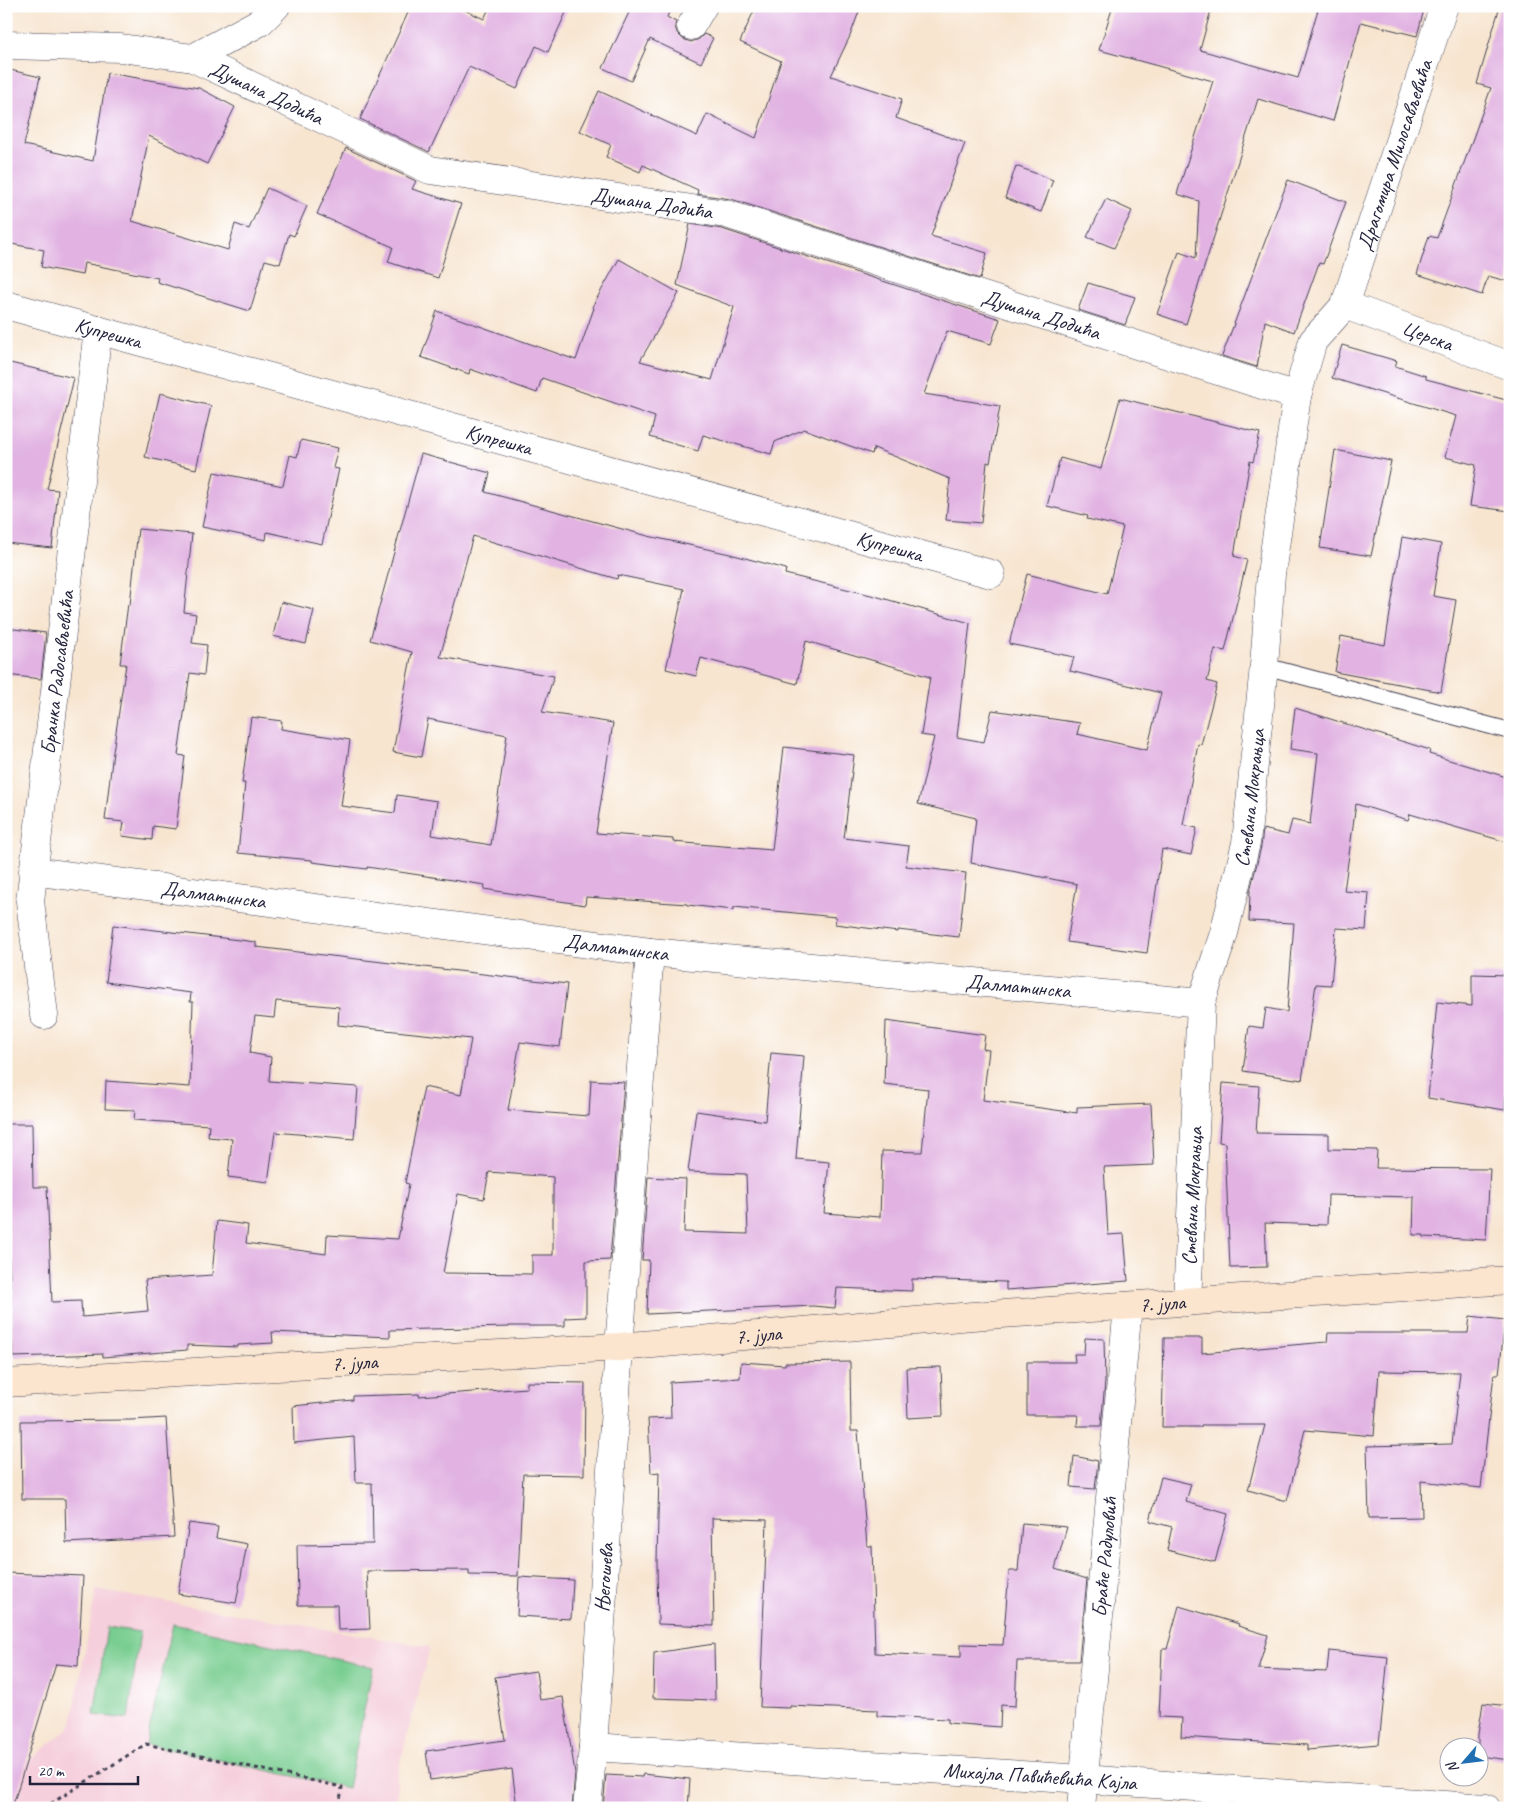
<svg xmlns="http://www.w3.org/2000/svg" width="1516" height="1814" viewBox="0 0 1516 1814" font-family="Caveat,sans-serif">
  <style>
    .built { fill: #f5cfdb }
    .pitch { fill: #78cd90; stroke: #4d7866 }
    .building { fill: #e1b2e2; fill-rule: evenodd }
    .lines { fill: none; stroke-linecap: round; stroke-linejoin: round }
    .service-casing { stroke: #423f51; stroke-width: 18 }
    .minor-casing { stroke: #423f51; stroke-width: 29 }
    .secondary-casing { stroke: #423f51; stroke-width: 29 }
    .path { stroke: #423f51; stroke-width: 3; stroke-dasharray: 4 4; stroke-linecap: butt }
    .service { stroke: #fff; stroke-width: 16 }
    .minor { stroke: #fff; stroke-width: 28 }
    .secondary { stroke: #fce5cf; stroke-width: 28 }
    .labels { text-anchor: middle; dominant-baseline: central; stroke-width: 4; stroke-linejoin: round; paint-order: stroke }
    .street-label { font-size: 21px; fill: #22223b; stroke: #fff }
  </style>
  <rect width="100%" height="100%" fill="#fff"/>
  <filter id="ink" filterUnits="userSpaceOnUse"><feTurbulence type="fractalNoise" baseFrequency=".02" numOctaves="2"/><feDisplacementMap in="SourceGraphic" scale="10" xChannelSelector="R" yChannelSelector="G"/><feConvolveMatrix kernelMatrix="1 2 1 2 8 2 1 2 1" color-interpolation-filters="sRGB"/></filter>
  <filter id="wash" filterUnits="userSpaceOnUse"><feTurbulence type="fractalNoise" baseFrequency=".0096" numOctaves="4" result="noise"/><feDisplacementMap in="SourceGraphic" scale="20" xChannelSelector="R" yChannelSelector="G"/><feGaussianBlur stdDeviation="1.12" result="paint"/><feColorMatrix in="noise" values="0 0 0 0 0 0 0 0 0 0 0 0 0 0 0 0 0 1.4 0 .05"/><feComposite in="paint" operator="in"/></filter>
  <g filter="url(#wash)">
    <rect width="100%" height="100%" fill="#f7e5d0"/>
    <path class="built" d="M96 1590 430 1647 397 1775V1808H6V1780L71 1726Z"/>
    <g class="pitch">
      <path d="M173 1624 373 1667 348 1788 146 1744Z"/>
      <path d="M107 1627 140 1632 128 1719 94 1715Z"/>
    </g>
    <g id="blocks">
      <g class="building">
        <path d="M411 6H456L484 19 490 6H569L548 52 536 46 517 89 469 67 429 152 360 119Z"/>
        <path d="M632 6H672L667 17 676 22 675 26 677 33 683 39 691 42 699 39 704 34 713 38 701 63 650 39 631 81 603 68Z"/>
        <path d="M756 6H861L850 36 831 76 902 99 896 118 965 143 931 236 987 253 980 279 731 199 697 194 698 190 643 165 640 172 606 157 611 145 580 131 599 91 697 136 707 114 756 138 781 61 740 42Z"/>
        <path d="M1113 6H1212L1200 50 1298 78 1319 6H1425L1417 36 1361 22 1333 121 1258 99 1186 324 1157 314 1179 252 1196 258 1199 201 1177 194 1213 81 1099 50Z"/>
        <path d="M1500 6H1510V282L1488 276 1482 295 1417 274 1429 236 1437 238 1491 88 1477 84Z"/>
        <path d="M6 69 40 77 24 145 93 161 107 73 199 88 235 107 207 164 149 136 132 221 228 250 235 224 249 229 267 188 307 206 294 236 289 234 280 264 265 260 250 311 157 282 158 278 84 263 82 275 41 267 44 250 6 243Z"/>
        <path d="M346 148 416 181 412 189 461 204 438 278 388 262 393 247 317 214Z"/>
        <path d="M1016 166 1053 180 1041 212 1005 198Z"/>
        <path d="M1288 180 1346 202 1323 264 1319 263 1294 332 1265 321 1257 367 1222 356Z"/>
        <path d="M1106 199 1132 211 1114 248 1087 237Z"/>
        <path d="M690 224 722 229 1000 319 991 344 947 331 924 394 1000 406 990 463 987 462 981 523 946 520 950 479 874 448 872 454 804 429 775 442 771 454 703 435 698 451 650 437 655 417 542 378 537 393 470 369 469 374 421 357 437 311 576 360 594 308 592 307 619 259 679 293 640 361 712 380 734 307 677 285Z"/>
        <path d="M1088 283 1135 297 1125 325 1078 310Z"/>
        <path d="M1342 345 1397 361 1395 366 1426 376V379L1510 401V511L1470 506 1476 465 1445 457 1456 416 1332 378Z"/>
        <path d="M6 362 74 378 47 489 58 490 52 548 6 543Z"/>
        <path d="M160 393 211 406 196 469 145 457Z"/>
        <path d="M1120 398 1260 433 1253 462 1250 461 1234 556 1247 560 1225 651 1215 649 1207 681 1217 684 1201 745 1198 744 1183 825 1197 828 1191 855 1162 849 1147 953 1067 942 1077 884 971 863 976 818 918 804 934 737 921 735 930 677 806 641 797 684 701 658 696 676 666 669 684 589 618 575 617 579 473 536 440 657 554 676 542 712 613 723 596 833 673 839V842L772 850 784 747 854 755 844 838 909 846 906 866 966 873 959 937 898 930V932L835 924 836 917 734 907V910L687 905V904L586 897 585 905 484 889 485 885 367 867V869L312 862V860L238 853 245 783H242L251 717 282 721 281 729 350 740 341 806 395 813 397 795 437 801 432 835 491 845 507 735 428 719 421 757 393 752 412 652 370 640 421 454 490 473 485 492 648 536 730 554 786 569 785 574 875 596 970 623 957 737 984 742 992 710 1080 723 1077 734 1147 750 1161 693 1070 671 1074 657 1009 644 1027 574 1107 594 1123 527 1087 519 1088 516 1047 506 1060 458 1101 469Z"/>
        <path d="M301 440 338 448 333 468 339 469 322 544 267 532 266 540 202 527 214 472 283 486 290 455 297 457Z"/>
        <path d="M1335 450 1391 461 1371 556 1320 548Z"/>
        <path d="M138 529 192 534 184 612 196 614 192 643 207 645 204 675 190 673 178 755 185 756 176 829 153 826 152 840 122 836 124 822 105 820 113 752 126 664H120L128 604 130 605Z"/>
        <path d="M1402 537 1441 544 1433 596 1456 600 1441 692 1335 672 1341 636 1385 645Z"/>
        <path d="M281 602 314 610 306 644 273 636Z"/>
        <path d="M6 628 46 633 41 679 6 675Z"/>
        <path d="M1295 708 1430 750 1429 754 1510 778V843L1410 814 1408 820 1356 804 1344 891 1369 893 1366 930 1336 928 1331 985 1316 984 1302 1080 1243 1071 1249 1026 1263 1028 1266 1008 1287 1012 1294 923 1249 921 1250 891 1261 847 1263 829 1288 835 1292 820 1310 824 1318 753 1290 749Z"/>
        <path d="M113 925 256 942V947L567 984 560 1047 520 1042 508 1110 589 1116 591 1080 624 1082 610 1260 586 1261V1317L565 1318V1326H509V1327L390 1330V1337L272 1332 273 1343 238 1345V1347L187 1345V1350L103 1357V1354L13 1357 8 1228H6V1124H32L33 1187H47L52 1302 81 1301 82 1317 148 1311 145 1280 212 1275 217 1221 248 1225 246 1243 326 1254 327 1235 398 1239 409 1184 405 1183 424 1087 461 1095 471 1039 338 1025 339 1007 276 1001 274 1018 255 1016 250 1053 271 1057 269 1081 358 1087 354 1139 275 1132 268 1182 228 1177 232 1139 208 1137 209 1125 134 1120 135 1110 105 1109 106 1081 190 1087 193 1002H190L191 993 106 982ZM489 1172 553 1177V1255H532V1274L443 1273 458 1194 484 1199Z"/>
        <path d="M1472 974 1510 975 1505 1110 1428 1098 1437 1002 1472 1006Z"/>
        <path d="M886 1021 985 1035 983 1049 989 1050 983 1100 1077 1113V1107L1151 1104 1154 1165 1104 1167 1108 1235 1124 1234 1128 1281 1006 1290V1282L912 1279V1291L837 1288 835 1308 813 1306 647 1314 649 1260H642L648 1177 686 1179 684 1232 748 1234 746 1174 688 1172 696 1111 765 1121 771 1053 804 1056 796 1159 829 1162 824 1213 880 1217 882 1151 922 1152 928 1089 884 1084Z"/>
        <path d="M1223 1083 1259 1086 1256 1133 1329 1134V1149L1377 1150 1376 1168 1490 1169 1486 1240 1424 1237V1235H1413L1414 1197 1328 1195 1327 1225 1265 1223 1267 1267 1230 1268 1225 1143 1219 1142Z"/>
        <path d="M1470 1316 1505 1320 1499 1374H1494L1481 1488 1421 1481 1422 1517 1369 1518 1367 1446 1452 1444 1460 1372 1379 1371 1374 1436 1305 1430 1287 1501 1248 1490 1265 1425H1201V1427H1162L1164 1338H1202V1353L1327 1342 1328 1333H1468Z"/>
        <path d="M1085 1338 1104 1339 1105 1382 1101 1426H1077L1078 1415H1027V1362H1075L1074 1354H1084Z"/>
        <path d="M741 1362 785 1365V1363L850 1362 851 1431H858L867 1546H872L875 1653 961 1657V1644L1003 1645 1009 1571H1018L1022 1523 1067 1527 1055 1569 1087 1579 1079 1661H1017L1015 1706 1001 1705 1000 1727 948 1723V1719L877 1716V1710L790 1706V1708L760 1707 767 1520 712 1518 714 1626 658 1624 657 1562 659 1472 651 1473 648 1419 671 1418 670 1382 740 1378Z"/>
        <path d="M941 1367 943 1416 908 1418 906 1368Z"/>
        <path d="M527 1382 585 1383 584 1475 523 1474 518 1576 469 1575V1570L367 1571 370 1629 338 1630 337 1605H298L297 1545 373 1544 372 1483H356L354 1437 294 1443 293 1406 353 1400V1396L419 1394V1396L527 1388Z"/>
        <path d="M166 1418 174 1537 66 1543 65 1499H22L21 1421 131 1420Z"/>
        <path d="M1074 1456 1098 1461 1095 1489 1071 1487Z"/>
        <path d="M1161 1477 1191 1484 1186 1502 1228 1514 1215 1562 1167 1550 1172 1527 1150 1521Z"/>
        <path d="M189 1523 218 1527 216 1538 247 1544 236 1603 178 1594Z"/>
        <path d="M6 1573 83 1576 78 1666 56 1664 13 1805 6 1804Z"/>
        <path d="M519 1577 573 1580 571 1619 517 1616Z"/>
        <path d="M1179 1606 1239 1624 1238 1626 1268 1635 1258 1669 1327 1672 1329 1651 1388 1657 1379 1744 1307 1750V1745L1181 1737 1182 1718 1159 1717 1162 1649H1167Z"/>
        <path d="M714 1644 715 1700 653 1698 654 1653Z"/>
        <path d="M536 1671 540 1700 563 1697 575 1773 572 1808H517L512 1769 430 1780 426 1751 505 1740 495 1677Z"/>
        <path d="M1483 1703 1510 1706V1760L1478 1756V1734Z"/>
        <path d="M643 1774 690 1779 688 1808H603L606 1775 642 1777Z"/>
      </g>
    </g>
  </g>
  <g filter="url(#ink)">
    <use href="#blocks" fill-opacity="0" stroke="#423f51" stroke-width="1"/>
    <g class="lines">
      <g class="service-casing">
        <path id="service" d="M1264 666 1510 731"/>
      </g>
      <g class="minor-casing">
        <g id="minor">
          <path d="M691 26 703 6"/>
          <path id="s1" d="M6 45 121 48 193 58 430 170 726 214 1297 396"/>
          <path d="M193 58 260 22 276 6"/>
          <path id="s2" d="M6 305 991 574"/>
          <path id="s3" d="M1345 305 1510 366"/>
          <path id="s4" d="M33 871 650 952 1201 1003"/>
          <path id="s5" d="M44 1015 30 901 98 330"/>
          <path id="s6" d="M1187 1302 1201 1003 1224 933 1246 843 1264 666 1271 574 1297 396 1313 341 1345 305 1444 6"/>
          <path id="s7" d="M593 1747 1083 1779 1486 1808"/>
          <path id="s8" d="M587 1808 593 1747 619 1347 650 952"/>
          <path id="s9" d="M1081 1808 1128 1306"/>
        </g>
      </g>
      <g class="secondary-casing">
        <g id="secondary">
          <path id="s10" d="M6 1383 619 1347 972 1316 1510 1280"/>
        </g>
      </g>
      <path class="path" d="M44 1808 146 1744 342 1787 339 1808"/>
      <use href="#service" class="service"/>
      <use href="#minor" class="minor"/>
      <use href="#secondary" class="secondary"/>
    </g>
  </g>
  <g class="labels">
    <g class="street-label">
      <text stroke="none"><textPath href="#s1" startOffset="269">Душана Додића</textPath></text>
      <text stroke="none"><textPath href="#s6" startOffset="1179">Драгомира Милосављевића</textPath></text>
      <text stroke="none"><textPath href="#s1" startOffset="674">Душана Додића</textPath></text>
      <text stroke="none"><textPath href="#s1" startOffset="1080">Душана Додића</textPath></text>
      <text stroke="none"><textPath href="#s2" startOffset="106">Купрешка</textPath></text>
      <text stroke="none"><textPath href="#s3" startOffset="88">Церска</textPath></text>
      <text stroke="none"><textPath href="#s2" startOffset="511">Купрешка</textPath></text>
      <text stroke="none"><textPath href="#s2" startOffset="916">Купрешка</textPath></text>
      <text stroke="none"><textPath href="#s5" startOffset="345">Бранка Радосављевића</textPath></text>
      <text stroke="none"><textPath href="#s6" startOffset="511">Стевана Мокрањца</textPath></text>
      <text stroke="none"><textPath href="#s4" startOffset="182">Далматинска</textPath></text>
      <text stroke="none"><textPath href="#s4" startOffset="588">Далматинска</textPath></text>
      <text stroke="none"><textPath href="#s4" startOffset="992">Далматинска</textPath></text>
      <text stroke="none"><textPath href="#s6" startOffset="106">Стевана Мокрањца</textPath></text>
      <text stroke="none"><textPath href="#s10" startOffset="1159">7. јула</textPath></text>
      <text stroke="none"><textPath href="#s10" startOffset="754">7. јула</textPath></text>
      <text stroke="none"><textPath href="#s10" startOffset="349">7. јула</textPath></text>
      <text stroke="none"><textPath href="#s9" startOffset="252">Браће Радуловић</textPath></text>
      <text stroke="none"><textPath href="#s8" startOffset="231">Његошева</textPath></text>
      <text stroke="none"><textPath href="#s7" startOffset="448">Михајла Павићевића Кајла</textPath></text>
    </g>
  </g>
  <rect width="1516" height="1814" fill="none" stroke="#fff" stroke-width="25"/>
  <g transform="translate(1464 1762) rotate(242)"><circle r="24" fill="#ffffff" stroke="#a7a7b1"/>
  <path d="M0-4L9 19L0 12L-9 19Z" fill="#1f6fb2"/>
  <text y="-8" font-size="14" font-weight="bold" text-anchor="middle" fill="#22223b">N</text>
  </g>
  <path d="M30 1776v8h108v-8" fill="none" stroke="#22223b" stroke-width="2.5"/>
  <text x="38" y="1776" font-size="15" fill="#22223b" stroke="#ffffff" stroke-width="4" paint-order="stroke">20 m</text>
</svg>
